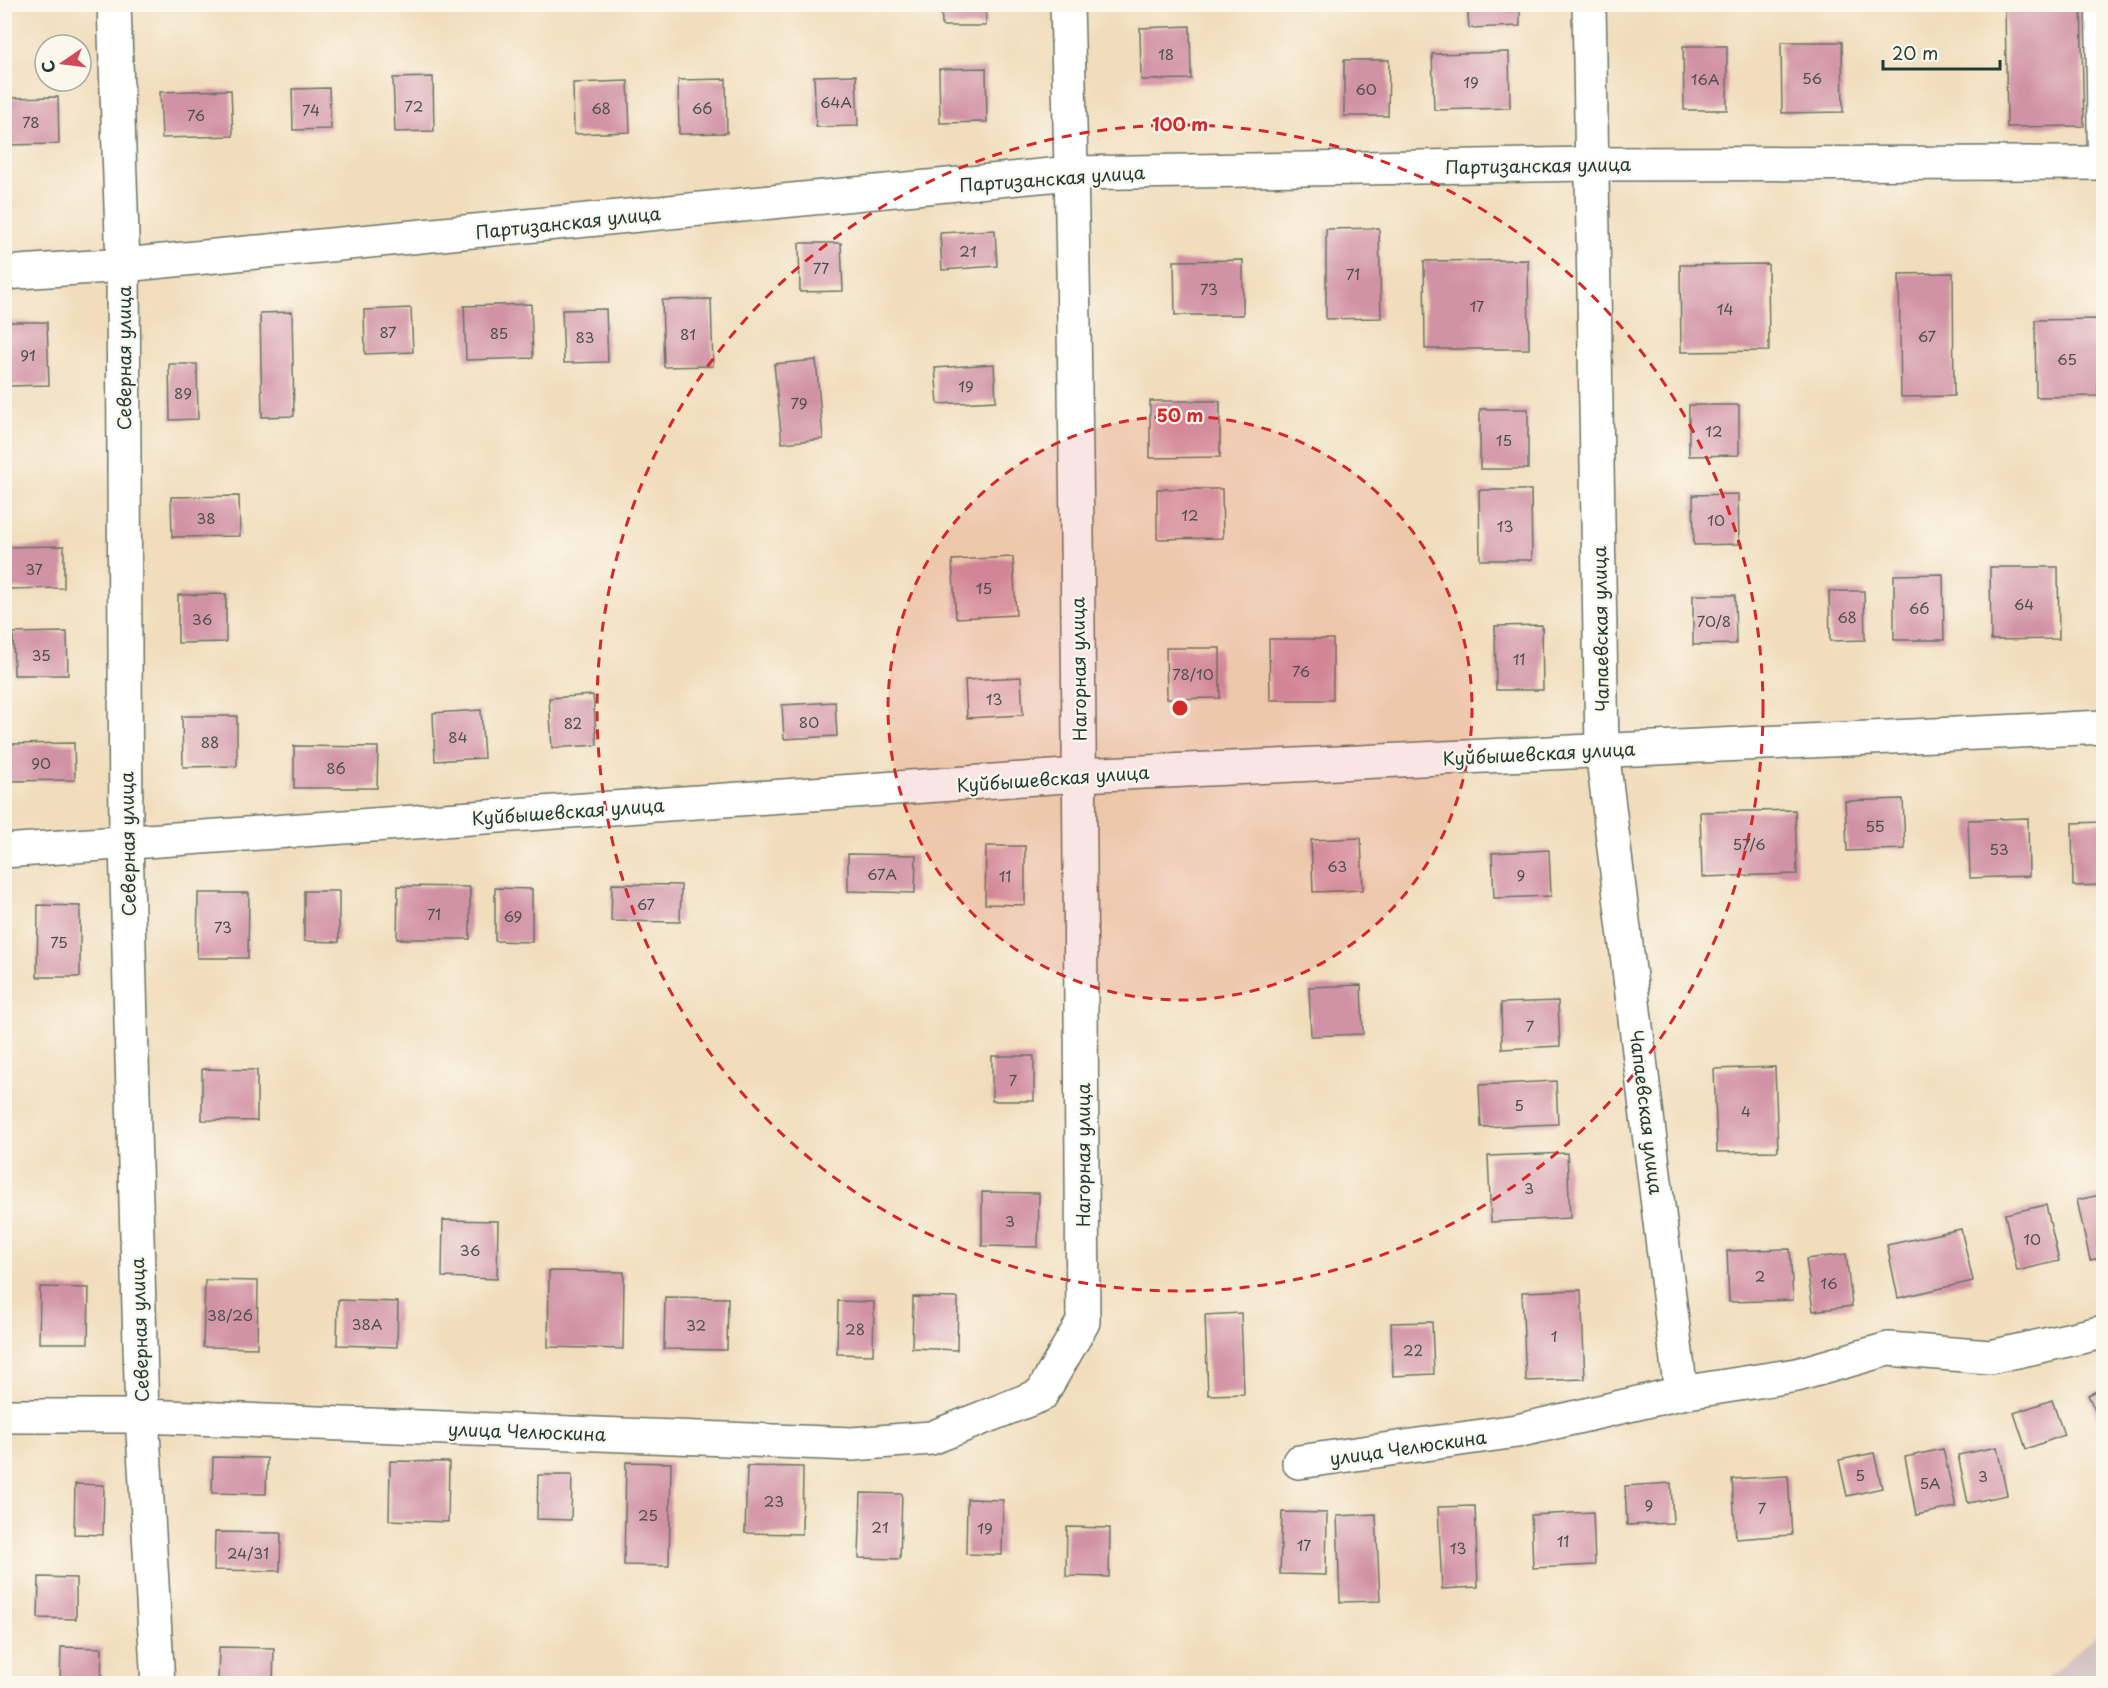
<svg xmlns="http://www.w3.org/2000/svg" width="2108" height="1688" viewBox="0 0 2108 1688" font-family="'Playpen Sans',sans-serif">
  <style>
    .industrial { fill: #d2bfc0 }
    .building { fill: #d192a5 }
    .lines { fill: none; stroke-linecap: round; stroke-linejoin: round }
    .service-casing { stroke: #687564; stroke-width: 21 }
    .minor-casing { stroke: #687564; stroke-width: 36 }
    .service { stroke: #fff; stroke-width: 18 }
    .minor { stroke: #fff; stroke-width: 33 }
    .ring { fill: none; stroke: #d62828; stroke-width: 3; stroke-dasharray: 10 8 }
    .labels { text-anchor: middle; dominant-baseline: central; stroke-width: 4.5; stroke-linejoin: round; paint-order: stroke }
    .number-label { font-size: 15px; fill: #4c5250 }
    .street-label { font-size: 18px; fill: #1f3d34; stroke: #fbf7ec }
    .centre { fill: #d62828; stroke: #fbf7ec; stroke-width: 3 }
    .ring-label { font-size: 18px; text-anchor: middle; font-weight: bold; fill: #d62828; stroke: #fbf7ec; stroke-width: 4.5; stroke-linejoin: round; paint-order: stroke }
  </style>
  <rect width="100%" height="100%" fill="#fbf7ec"/>
  <filter id="ink" filterUnits="userSpaceOnUse"><feTurbulence type="fractalNoise" baseFrequency=".0167" numOctaves="2"/><feDisplacementMap in="SourceGraphic" scale="12" xChannelSelector="R" yChannelSelector="G"/><feConvolveMatrix kernelMatrix="1 2 1 2 8 2 1 2 1" color-interpolation-filters="sRGB"/></filter>
  <filter id="wash" filterUnits="userSpaceOnUse"><feTurbulence type="fractalNoise" baseFrequency=".008" numOctaves="4" result="noise"/><feDisplacementMap in="SourceGraphic" scale="24" xChannelSelector="R" yChannelSelector="G"/><feGaussianBlur stdDeviation="1.35" result="paint"/><feColorMatrix in="noise" values="0 0 0 0 0 0 0 0 0 0 0 0 0 0 0 0 0 1.4 0 .05"/><feComposite in="paint" operator="in"/></filter>
  <g filter="url(#wash)">
    <rect width="100%" height="100%" fill="#f1ddbc"/>
    <path class="industrial" d="M2103 1629V1683H2041Z"/>
    <g id="blocks">
      <g class="building">
        <path d="M941 4H986V26H942Z"/>
        <path d="M1467 4H1520V26L1469 28Z"/>
        <path d="M2005 4H2081L2084 126 2007 127Z"/>
        <path d="M1190 26 1191 79 1141 80 1140 28Z"/>
        <path d="M1781 42H1842L1843 112 1782 113Z"/>
        <path d="M1683 46H1727V110H1684Z"/>
        <path d="M1509 52 1510 108 1434 110 1432 54Z"/>
        <path d="M1344 60H1389L1388 116H1344Z"/>
        <path d="M986 68 987 122 940 123 939 69Z"/>
        <path d="M856 75 858 126 816 127 814 76Z"/>
        <path d="M433 77 434 131 395 132 393 78Z"/>
        <path d="M726 79 727 133 679 134 678 80Z"/>
        <path d="M628 81 630 132 574 134 573 83Z"/>
        <path d="M329 88 331 129 293 130 292 89Z"/>
        <path d="M231 90 233 136 162 138 160 92Z"/>
        <path d="M58 97 59 144 4 145V98Z"/>
        <path d="M1379 228 1381 318 1326 319V229Z"/>
        <path d="M995 230 997 266 942 270 940 233Z"/>
        <path d="M799 243H841L843 291 800 292Z"/>
        <path d="M1243 260V315H1175L1174 261Z"/>
        <path d="M1528 260 1529 349H1425L1424 261Z"/>
        <path d="M1768 264 1769 351 1681 352 1680 265Z"/>
        <path d="M1953 273 1954 396 1901 397 1899 274Z"/>
        <path d="M711 299 713 366 664 367 662 300Z"/>
        <path d="M531 304 533 358 466 360 464 306Z"/>
        <path d="M411 308 413 352 365 354 364 310Z"/>
        <path d="M606 309 608 362 564 363 562 310Z"/>
        <path d="M292 312 294 416 262 417 260 313Z"/>
        <path d="M2098 319V396L2036 397 2035 320Z"/>
        <path d="M7 322H47L49 385 9 386Z"/>
        <path d="M816 360 823 439 782 443 774 364Z"/>
        <path d="M169 364H197L198 419 170 420Z"/>
        <path d="M994 364 996 401 938 404 935 368Z"/>
        <path d="M1150 401H1220V457L1150 458Z"/>
        <path d="M1689 405H1739V455L1689 456Z"/>
        <rect x="1480" y="409" width="48" height="60"/>
        <path d="M1157 489H1222L1223 538 1157 539Z"/>
        <path d="M1479 490H1531L1532 560H1480Z"/>
        <path d="M1738 494 1739 544 1694 545 1693 495Z"/>
        <path d="M239 496 240 536 172 537 171 497Z"/>
        <path d="M64 546V588L4 589V547Z"/>
        <path d="M1013 557 1016 615 956 618 952 560Z"/>
        <path d="M1990 567H2058L2059 639 1991 640Z"/>
        <path d="M1943 574 1944 640H1894V575Z"/>
        <path d="M1829 591H1864L1865 640 1830 641Z"/>
        <path d="M226 594V642L178 643V595Z"/>
        <path d="M1693 595H1735L1736 644 1693 645Z"/>
        <path d="M1542 625 1543 690H1496L1495 626Z"/>
        <path d="M67 632 68 675H14L13 633Z"/>
        <path d="M1269 639H1333V700H1270Z"/>
        <path d="M1166 648H1220V698L1167 699Z"/>
        <path d="M1021 677 1023 715 967 718 965 680Z"/>
        <path d="M593 695 597 745 552 748 549 698Z"/>
        <path d="M835 702 837 736 784 739 782 705Z"/>
        <path d="M481 710 484 758 435 761 433 713Z"/>
        <path d="M182 716H237V766L183 767Z"/>
        <path d="M74 743 75 780 8 781V744Z"/>
        <path d="M294 746 378 747 377 788H294Z"/>
        <path d="M1903 799 1905 849 1847 851 1845 801Z"/>
        <path d="M1795 810 1797 874 1702 877 1700 812Z"/>
        <path d="M2028 818 2029 876 1970 878 1968 820Z"/>
        <path d="M2104 822V885L2073 886 2072 823Z"/>
        <path d="M1361 838 1363 890 1313 892 1311 840Z"/>
        <path d="M986 846H1025V905L985 904Z"/>
        <path d="M1549 850 1551 896 1494 898 1492 853Z"/>
        <path d="M848 854 916 855 915 893 848 891Z"/>
        <path d="M612 884 681 885 680 922 611 921Z"/>
        <path d="M398 886 470 887V939H397Z"/>
        <path d="M495 888 532 889V942L495 941Z"/>
        <path d="M304 891H339V942L304 941Z"/>
        <path d="M198 893H249L248 958H197Z"/>
        <path d="M38 905 80 906V977H37Z"/>
        <path d="M1361 985 1363 1034 1311 1036 1309 987Z"/>
        <path d="M1558 1001 1560 1046 1502 1049 1501 1003Z"/>
        <rect x="992" y="1056" width="42" height="45"/>
        <path d="M1775 1067 1778 1151 1717 1152 1714 1069Z"/>
        <path d="M202 1069 257 1070V1121L202 1120Z"/>
        <path d="M1556 1081 1558 1124 1481 1127 1479 1085Z"/>
        <path d="M1567 1153 1570 1218 1491 1222 1488 1156Z"/>
        <path d="M982 1192 1039 1193 1038 1247 982 1246Z"/>
        <path d="M2104 1194V1257L2090 1260 2077 1200Z"/>
        <path d="M2046 1205 2059 1261 2017 1271 2005 1214Z"/>
        <path d="M443 1220 498 1221 497 1279 442 1277Z"/>
        <path d="M1961 1229 1973 1281 1898 1298 1887 1245Z"/>
        <path d="M1790 1249 1793 1300 1729 1302 1727 1251Z"/>
        <path d="M1846 1254 1852 1306 1813 1311 1806 1259Z"/>
        <path d="M549 1271 624 1272 623 1349 548 1347Z"/>
        <path d="M205 1280 258 1281 257 1348 203 1347Z"/>
        <path d="M40 1287 89 1288 88 1343H39Z"/>
        <path d="M1581 1290 1585 1379 1526 1381 1522 1292Z"/>
        <path d="M665 1297 728 1298 727 1350 664 1349Z"/>
        <path d="M913 1297 958 1298 957 1350 912 1348Z"/>
        <path d="M338 1300 398 1302 397 1347 337 1345Z"/>
        <path d="M838 1301 874 1302 873 1355 837 1354Z"/>
        <path d="M1241 1313 1244 1394 1208 1395 1205 1315Z"/>
        <path d="M1432 1322 1434 1374 1393 1376 1391 1323Z"/>
        <path d="M2104 1388V1431L2088 1395Z"/>
        <path d="M2052 1400 2064 1435 2026 1449 2014 1413Z"/>
        <path d="M1997 1447 2007 1495 1968 1503 1958 1455Z"/>
        <path d="M1943 1449 1956 1507 1916 1515 1905 1457Z"/>
        <path d="M1874 1453 1882 1488 1847 1496 1839 1460Z"/>
        <path d="M213 1457 267 1458 266 1494 212 1493Z"/>
        <path d="M390 1461 449 1462 448 1522 389 1520Z"/>
        <path d="M626 1462 671 1463 669 1566 624 1565Z"/>
        <path d="M747 1466 803 1467 802 1534 745 1533Z"/>
        <path d="M538 1475H572L571 1520 537 1519Z"/>
        <path d="M1788 1476 1792 1535 1736 1539 1732 1479Z"/>
        <path d="M1671 1483 1673 1523 1627 1525 1625 1486Z"/>
        <path d="M75 1484 104 1485 103 1535 74 1534Z"/>
        <path d="M861 1493 902 1494 900 1559 859 1558Z"/>
        <path d="M967 1499 1003 1500 1002 1555 966 1554Z"/>
        <path d="M1475 1506 1478 1587 1442 1589 1438 1507Z"/>
        <path d="M1282 1512 1327 1513 1326 1575 1280 1574Z"/>
        <path d="M1593 1512 1595 1565 1533 1568 1531 1515Z"/>
        <path d="M1376 1514 1380 1601 1340 1602 1337 1516Z"/>
        <path d="M1067 1527 1110 1528 1109 1577 1066 1576Z"/>
        <path d="M215 1532 281 1533 280 1571 214 1570Z"/>
        <path d="M39 1577 76 1578V1619L38 1618Z"/>
        <path d="M61 1647 102 1648 101 1684H60Z"/>
        <path d="M219 1647 274 1648 273 1683 218 1681Z"/>
      </g>
    </g>
  </g>
  <g filter="url(#ink)">
    <use href="#blocks" fill-opacity="0" stroke="#687564" stroke-width="1.5"/>
    <g class="lines">
      <g class="service-casing">
        <path id="service" d="M2095 4 2097 163"/>
      </g>
      <g class="minor-casing">
        <g id="minor">
          <path d="M114 4 123 265 126 842 142 1416 158 1684"/>
          <path d="M1589 4 1602 750 1681 1393"/>
          <path d="M4 273 123 265 1071 173 1592 164 2104 163"/>
          <path d="M4 851 1080 775 2104 727"/>
          <path d="M4 1416H142L852 1444 931 1438 1041 1395 1083 1322C1080 883 1079 443 1067 4"/>
          <path d="M1299 1462 1517 1431 1681 1393 1797 1375 1888 1349 1990 1357 2104 1332"/>
        </g>
      </g>
      <use href="#service" class="service"/>
      <use href="#minor" class="minor"/>
    </g>
  </g>
  <circle cx="1180" cy="708" r="292" fill="#d62828" fill-opacity=".12"/>
  <g class="ring">
    <circle cx="1180" cy="708" r="292"/>
    <circle cx="1180" cy="708" r="583"/>
  </g>
  <g class="labels">
    <g class="number-label">
      <text x="1166" y="53">18</text>
      <text x="1812" y="77">56</text>
      <text x="1705" y="78">16А</text>
      <text x="1471" y="81">19</text>
      <text x="1366" y="88">60</text>
      <text x="836" y="101">64А</text>
      <text x="414" y="105">72</text>
      <text x="601" y="107">68</text>
      <text x="702" y="107">66</text>
      <text x="311" y="109">74</text>
      <text x="196" y="114">76</text>
      <text x="31" y="121">78</text>
      <text x="968" y="250">21</text>
      <text x="821" y="267">77</text>
      <text x="1353" y="273">71</text>
      <text x="1209" y="288">73</text>
      <text x="1477" y="305">17</text>
      <text x="1725" y="308">14</text>
      <text x="388" y="331">87</text>
      <text x="499" y="332">85</text>
      <text x="688" y="333">81</text>
      <text x="1927" y="335">67</text>
      <text x="585" y="336">83</text>
      <text x="28" y="354">91</text>
      <text x="2067" y="358">65</text>
      <text x="966" y="385">19</text>
      <text x="183" y="392">89</text>
      <text x="799" y="402">79</text>
      <text x="1714" y="430">12</text>
      <text x="1504" y="439">15</text>
      <text x="1190" y="514">12</text>
      <text x="206" y="517">38</text>
      <text x="1716" y="519">10</text>
      <text x="1505" y="525">13</text>
      <text x="34" y="568">37</text>
      <text x="984" y="587">15</text>
      <text x="2024" y="603">64</text>
      <text x="1919" y="607">66</text>
      <text x="1847" y="616">68</text>
      <text x="202" y="618">36</text>
      <text x="1714" y="620">70/8</text>
      <text x="41" y="654">35</text>
      <text x="1519" y="658">11</text>
      <text x="1301" y="670">76</text>
      <text x="1193" y="673">78/10</text>
      <text x="994" y="698">13</text>
      <text x="809" y="721">80</text>
      <text x="573" y="722">82</text>
      <text x="458" y="736">84</text>
      <text x="210" y="741">88</text>
      <text x="41" y="762">90</text>
      <text x="336" y="767">86</text>
      <text x="1875" y="825">55</text>
      <text x="1749" y="843">57/6</text>
      <text x="1999" y="848">53</text>
      <text x="1337" y="865">63</text>
      <text x="882" y="873">67А</text>
      <text x="1521" y="874">9</text>
      <text x="1005" y="875">11</text>
      <text x="646" y="903">67</text>
      <text x="434" y="913">71</text>
      <text x="513" y="915">69</text>
      <text x="223" y="926">73</text>
      <text x="59" y="941">75</text>
      <text x="1530" y="1025">7</text>
      <text x="1013" y="1079">7</text>
      <text x="1519" y="1104">5</text>
      <text x="1746" y="1110">4</text>
      <text x="1529" y="1187">3</text>
      <text x="1010" y="1220">3</text>
      <text x="2032" y="1238">10</text>
      <text x="470" y="1249">36</text>
      <text x="1760" y="1275">2</text>
      <text x="1829" y="1282">16</text>
      <text x="230" y="1314">38/26</text>
      <text x="367" y="1323">38А</text>
      <text x="696" y="1324">32</text>
      <text x="855" y="1328">28</text>
      <text x="1554" y="1335">1</text>
      <text x="1413" y="1349">22</text>
      <text x="1860" y="1474">5</text>
      <text x="1983" y="1475">3</text>
      <text x="1930" y="1482">5А</text>
      <text x="774" y="1500">23</text>
      <text x="1649" y="1504">9</text>
      <text x="1762" y="1507">7</text>
      <text x="648" y="1514">25</text>
      <text x="880" y="1526">21</text>
      <text x="985" y="1527">19</text>
      <text x="1563" y="1540">11</text>
      <text x="1304" y="1544">17</text>
      <text x="1458" y="1547">13</text>
      <text x="248" y="1552">24/31</text>
    </g>
    <g class="street-label">
      <text transform="translate(1538 165) rotate(-1)">Партизанская улица</text>
      <text transform="translate(1052 178) rotate(-4)">Партизанская улица</text>
      <text transform="translate(568 222) rotate(-6)">Партизанская улица</text>
      <text transform="translate(123 358) rotate(-90)">Северная улица</text>
      <text transform="translate(1600 629) rotate(-91)">Чапаевская улица</text>
      <text transform="translate(1078 669) rotate(-91)">Нагорная улица</text>
      <text transform="translate(1539 753) rotate(-3)">Куйбышевская улица</text>
      <text transform="translate(1053 778) rotate(-4)">Куйбышевская улица</text>
      <text transform="translate(568 811) rotate(-4)">Куйбышевская улица</text>
      <text transform="translate(127 844) rotate(-91)">Северная улица</text>
      <text transform="translate(1647 1112) rotate(83)">Чапаевская улица</text>
      <text transform="translate(1082 1155) rotate(-90)">Нагорная улица</text>
      <text transform="translate(139 1330) rotate(-92)">Северная улица</text>
      <text transform="translate(527 1431) rotate(2)">улица Челюскина</text>
      <text transform="translate(1408 1447) rotate(-8)">улица Челюскина</text>
    </g>
  </g>
  <circle cx="1180" cy="708" r="9" class="centre"/>
  <g class="ring-label">
    <text x="1180" y="131">100 m</text>
    <text x="1180" y="422">50 m</text>
  </g>
  <rect width="2108" height="1688" fill="none" stroke="#fbf7ec" stroke-width="24"/>
  <g transform="translate(63 63) rotate(256)"><circle r="28" fill="#fbf7ec" stroke="#a3ada2" stroke-width="1.5"/>
  <path d="M0-4.5L10 22L0 15L-10 22Z" fill="#d1495b"/>
  <text y="-9" font-size="16" font-weight="bold" text-anchor="middle" fill="#1f3d34">С</text>
  </g>
  <path d="M1883 60v9h117v-9" fill="none" stroke="#1f3d34" stroke-width="3"/>
  <text x="1892" y="60" font-size="18" fill="#1f3d34" stroke="#fbf7ec" stroke-width="4.5" paint-order="stroke">20 m</text>
</svg>
